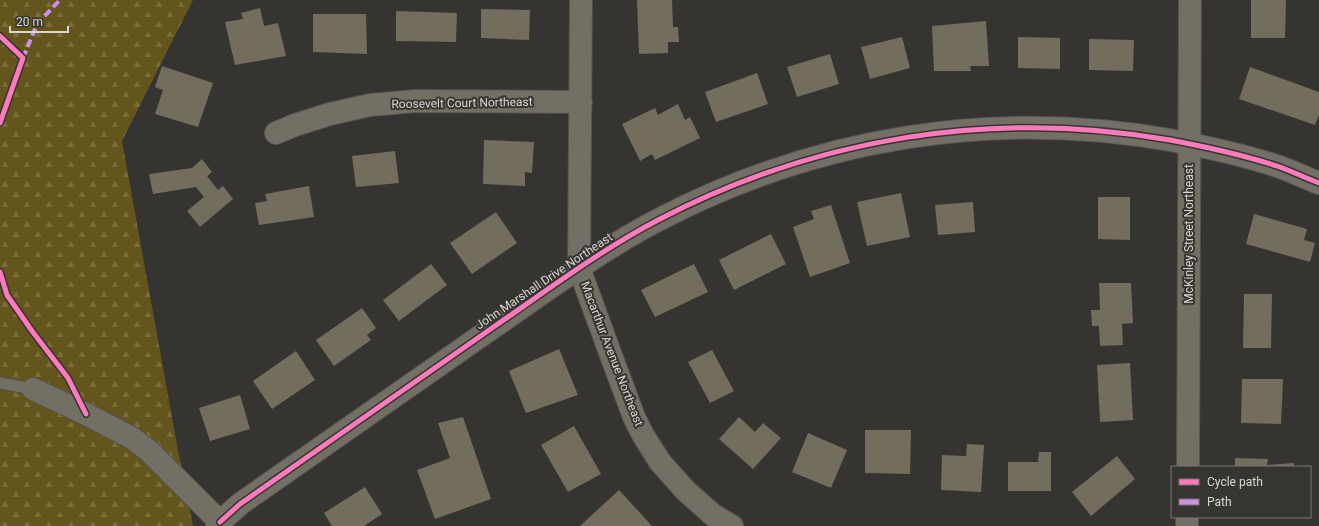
<svg xmlns="http://www.w3.org/2000/svg" width="1319" height="526" viewBox="0 0 1319 526" font-family="Roboto,sans-serif">
  <style>
    .forest { fill: url(#forest-firs) }
    .building { fill: #726d5d }
    .lines { fill: none; stroke-linecap: round; stroke-linejoin: round }
    .lane-casing { stroke: #53524f; stroke-width: 13 }
    .street-casing { stroke: #53524f; stroke-width: 24 }
    .lane { stroke: #726f65; stroke-width: 11 }
    .street { stroke: #726f65; stroke-width: 22 }
    .quiet { stroke: #ce8fe9; stroke-width: 4; stroke-dasharray: 8 4; stroke-linecap: butt }
    .cycleway-casing { stroke: #373530; stroke-width: 8 }
    .cycleway { stroke: #fd7abc; stroke-width: 5 }
    .labels { text-anchor: middle; dominant-baseline: central; stroke-width: 4; stroke-linejoin: round; paint-order: stroke }
    .street-label { font-size: 12px; fill: #d9d8d5; stroke: #373530 }
  </style>
  <defs>
    <pattern id="forest-firs" width="22" height="20" patternUnits="userSpaceOnUse"><rect width="22" height="20" fill="#63551b"/><path d="M5 1l3.5 6h-7zM16 11l3.5 6h-7z" fill="#796d3b"/></pattern>
  </defs>
  <rect width="100%" height="100%" fill="#363431"/>
  <path class="forest" d="M0 0H193L122 141 177 445 193 526H0Z"/>
  <g class="building">
    <path d="M637 0H672L673 27H678L679 42H668V53L639 54Z"/>
    <path d="M1251 0H1286L1285 38H1251Z"/>
    <path d="M260 8 264 26 278 23 286 56 235 65 225 22 243 19 241 13Z"/>
    <path d="M481 9 530 10 529 40 481 38Z"/>
    <path d="M396 11 457 13 456 42 396 41Z"/>
    <path d="M313 14H366L367 54 313 52Z"/>
    <path d="M986 21 989 66H970L971 71H934L932 26Z"/>
    <path d="M902 37 910 68 870 79 861 47Z"/>
    <path d="M1018 37 1060 38V69L1018 68Z"/>
    <path d="M1089 39 1134 40 1133 71 1089 70Z"/>
    <path d="M830 54 839 84 797 97 787 67Z"/>
    <path d="M162 66 213 83 198 127 155 114 163 90 155 87Z"/>
    <path d="M1250 67 1319 92V115L1315 125 1239 99Z"/>
    <path d="M757 73 768 104 716 122 705 92Z"/>
    <path d="M678 104 685 120 690 117 700 138 655 160 652 154 640 161 622 124 655 108 658 115Z"/>
    <path d="M484 140 534 142 532 173 525 172V186L483 184Z"/>
    <path d="M395 151 399 183 356 187 352 156Z"/>
    <path d="M202 159 212 172 207 176 218 190 223 186 233 199 200 227 187 211 204 197 196 187 153 194 149 174 192 168Z"/>
    <path d="M309 186 314 217 259 225 255 203 267 201 265 194Z"/>
    <path d="M901 193 910 237 867 246 857 202Z"/>
    <path d="M1098 197H1130V240L1098 239Z"/>
    <path d="M973 202 975 232 938 235 935 205Z"/>
    <path d="M831 205 850 263 810 277 793 227 814 219 811 211Z"/>
    <path d="M496 212 517 243 472 274 450 243Z"/>
    <path d="M1254 214 1307 229 1304 240 1315 243 1310 262 1246 244Z"/>
    <path d="M771 234 786 264 734 290 719 260Z"/>
    <path d="M431 264 447 285 399 321 383 300Z"/>
    <path d="M694 264 708 292 655 317 641 290Z"/>
    <path d="M1099 283H1131L1133 323 1122 324 1123 345 1100 346 1099 326H1092L1091 310H1100Z"/>
    <path d="M1244 294H1272L1271 348H1243Z"/>
    <path d="M362 308 376 328 367 335 371 340 334 366 316 340Z"/>
    <path d="M559 349 578 395 526 413 509 371Z"/>
    <path d="M712 350 734 391 710 403 688 362Z"/>
    <path d="M296 351 315 380 272 409 253 381Z"/>
    <path d="M1130 363 1133 420 1100 422 1097 365Z"/>
    <path d="M1242 379H1283L1281 424 1241 423Z"/>
    <path d="M240 395 250 429 210 441 199 408Z"/>
    <path d="M463 417 491 499 435 519 417 470 450 458 438 423Z"/>
    <path d="M739 417 755 432 763 423 781 438 753 469 719 439Z"/>
    <path d="M574 426 601 474 568 492 541 445Z"/>
    <path d="M865 430H911L910 474 865 473Z"/>
    <path d="M808 433 847 450 831 488 792 472Z"/>
    <path d="M967 444 984 445 981 492 941 490 942 455 966 456Z"/>
    <path d="M1039 452H1051V491H1008V462H1038Z"/>
    <path d="M1117 456 1135 479 1091 516 1072 492Z"/>
    <path d="M1235 458 1268 459 1267 465 1294 463V467H1235Z"/>
    <path d="M365 487 382 514 364 526H332L324 513Z"/>
    <path d="M619 490 652 526H580Z"/>
  </g>
  <g class="lines">
    <g class="lane-casing">
      <path id="lane" d="M0 383 33 389"/>
    </g>
    <g class="street-casing">
      <g id="street">
        <path d="M581 0 579 268 612 358 634 417 643 435 660 462 686 491 713 515 732 526"/>
        <path d="M276 133 295 125 330 114 370 105 416 101 581 102"/>
        <path d="M33 389 86 414 132 438 149 451 220 522 217 526"/>
        <path d="M1188 467 1190 0"/>
        <path d="M220 522 240 504C325 445 410 385 495 326 549 289 602 249 660 219 818 137 995 109 1170 140 1207 147 1244 155 1280 167 1293 172 1306 178 1319 183"/>
        <path d="M1187 526V517"/>
      </g>
    </g>
    <use href="#lane" class="lane"/>
    <use href="#street" class="street"/>
    <path class="quiet" d="M23 58 37 24 60 0"/>
    <g class="cycleway-casing">
      <g id="cycleway">
        <path d="M0 36 23 58 0 123"/>
        <path d="M0 272 7 295 32 331 68 378 86 414"/>
        <path d="M220 522 240 504C325 445 410 385 495 326 549 289 602 249 660 219 818 137 995 109 1170 140 1207 147 1244 155 1280 167 1293 172 1306 178 1319 183"/>
      </g>
    </g>
    <use href="#cycleway" class="cycleway"/>
  </g>
  <g class="labels">
    <g class="street-label">
      <text transform="translate(462 103) rotate(-1)">Roosevelt Court Northeast</text>
      <text transform="translate(1189 234) rotate(-90)">McKinley Street Northeast</text>
      <text transform="translate(544 281) rotate(-34)">John Marshall Drive Northeast</text>
      <text transform="translate(612 354) rotate(69)">Macarthur Avenue Northeast</text>
    </g>
  </g>
  <rect x="1171" y="466" width="140" height="52" fill="#373530" stroke="#787672"/>
  <rect x="1179" y="479" width="20" height="6" fill="#fd7abc" stroke="#787672"/>
  <text x="1207" y="486" font-size="12" fill="#d9d8d5">Cycle path</text>
  <rect x="1179" y="499" width="20" height="6" fill="#ce8fe9" stroke="#787672"/>
  <text x="1207" y="506" font-size="12" fill="#d9d8d5">Path</text>
  <path d="M10 26v6h58v-6" fill="none" stroke="#d9d8d5" stroke-width="2"/>
  <text x="16" y="26" font-size="12" fill="#d9d8d5" stroke="#373530" stroke-width="3" paint-order="stroke">20 m</text>
</svg>
